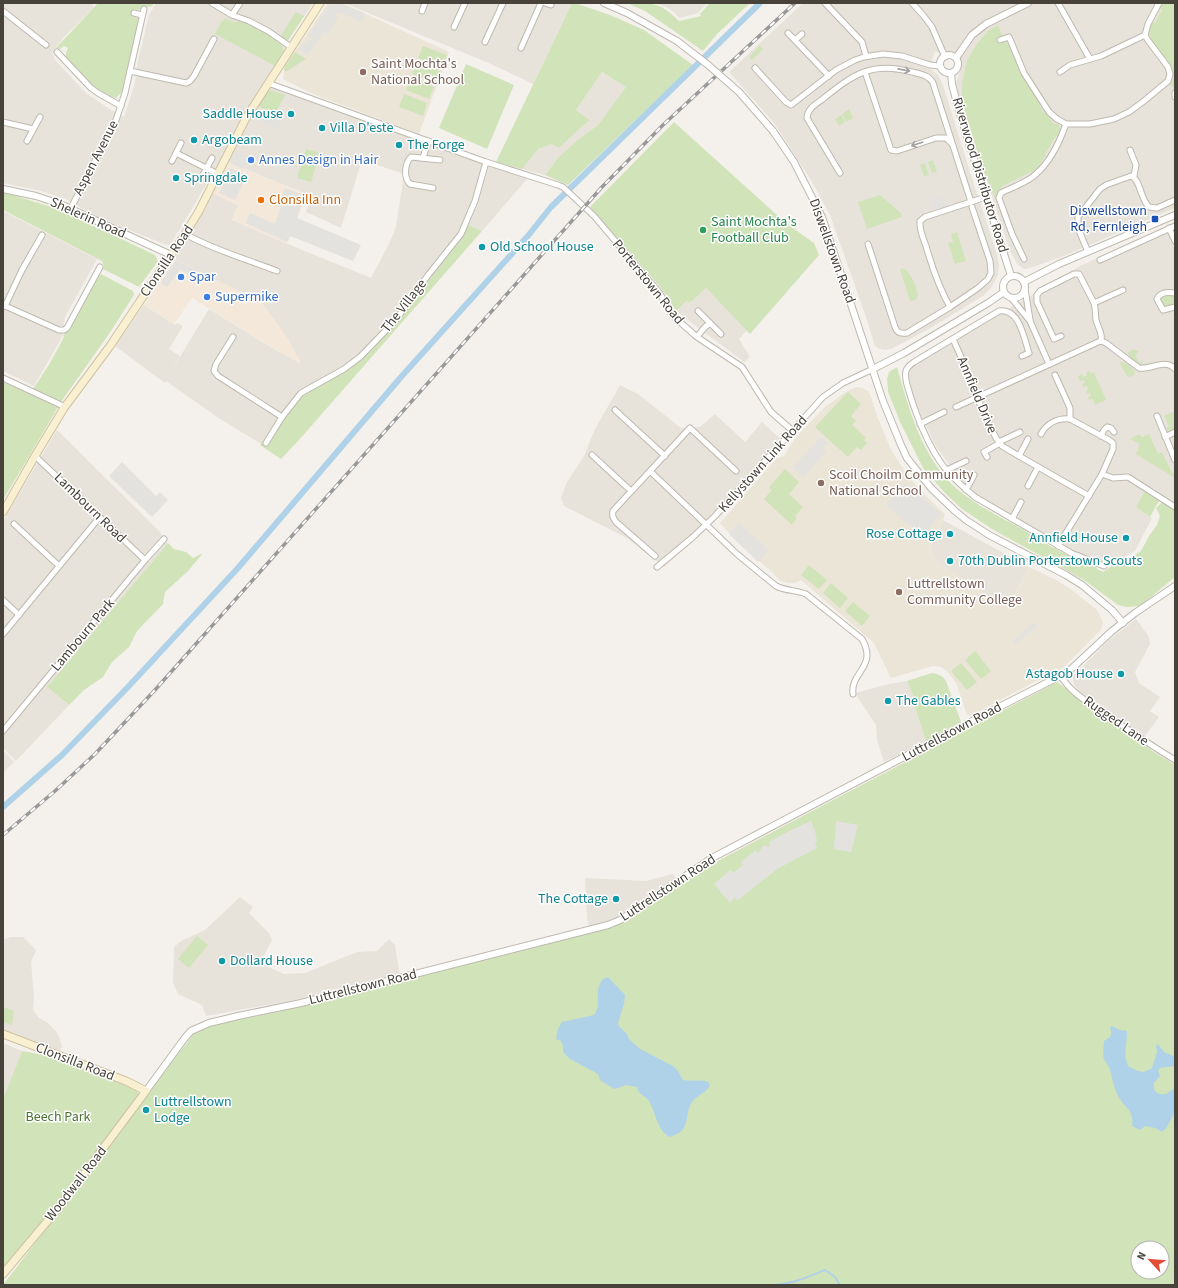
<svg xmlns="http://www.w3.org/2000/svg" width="1178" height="1288" viewBox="0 0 1178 1288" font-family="'Source Sans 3',sans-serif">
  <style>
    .residential { fill: #e7e3da }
    .commercial { fill: #f3e8da }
    .education { fill: #ebe5d7 }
    .green { fill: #d1e3b9; fill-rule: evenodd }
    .parking { fill: #e3e2df }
    .water { fill: #b0d2e9 }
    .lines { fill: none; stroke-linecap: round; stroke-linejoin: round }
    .stream { stroke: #b0d2e9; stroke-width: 2 }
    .canal { stroke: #b0d2e9; stroke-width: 6 }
    .minor-casing { stroke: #beb9af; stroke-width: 7 }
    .tertiary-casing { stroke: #beb9af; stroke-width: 8 }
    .secondary-casing { stroke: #cec2a1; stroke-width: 9 }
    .minor { stroke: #fff; stroke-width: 5 }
    .tertiary { stroke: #fff; stroke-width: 6 }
    .secondary { stroke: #f9efd1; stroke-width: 7 }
    .rail-casing { stroke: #999; stroke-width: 3.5 }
    .rail { stroke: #fff; stroke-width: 2; stroke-dasharray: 6; stroke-linecap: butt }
    .tertiary-bridge-casing { stroke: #beb9af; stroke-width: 8; stroke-linecap: butt }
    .tertiary-bridge { stroke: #fff; stroke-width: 6 }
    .oneway { stroke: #a3a09c }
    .education-dot { fill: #8d6e63; stroke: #fff; stroke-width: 1.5 }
    .culture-dot { fill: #0f9aa8; stroke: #fff; stroke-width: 1.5 }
    .shop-dot { fill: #3f7fe0; stroke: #fff; stroke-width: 1.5 }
    .food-dot { fill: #e8710a; stroke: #fff; stroke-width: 1.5 }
    .transit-dot { fill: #1a4fb4; stroke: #fff; stroke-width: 1.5 }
    .leisure-dot { fill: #2e9e5b; stroke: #fff; stroke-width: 1.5 }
    .labels { text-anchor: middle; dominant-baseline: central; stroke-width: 3; stroke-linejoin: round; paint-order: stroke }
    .education-label { font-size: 14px; fill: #785e54; stroke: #fff; text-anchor: start }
    .culture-label { font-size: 14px; fill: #0d838f; stroke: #fff; text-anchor: start }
    .street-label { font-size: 14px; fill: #47423a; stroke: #fff }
    .shop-label { font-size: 14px; fill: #366cbe; stroke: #fff; text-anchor: start }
    .food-label { font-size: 14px; fill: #c56008; stroke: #fff; text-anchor: start }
    .transit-label { font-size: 14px; fill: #164399; stroke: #fff; text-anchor: end }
    .leisure-label { font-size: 14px; fill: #27864d; stroke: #fff; text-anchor: start }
    .park-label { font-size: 14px; fill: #4c7333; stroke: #fff }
  </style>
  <rect width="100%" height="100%" fill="#f4f1ec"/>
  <g class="residential">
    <path d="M3 3H91L94 7 65 36 52 52 55 60 86 93 111 110 124 117 135 83 137 65 149 15 156 3H313L289 39 284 52 183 224 169 246 102 219 70 202 65 198H62L41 191 3 183Z"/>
    <path d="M344 3H570L571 5 533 84 491 64Z"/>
    <path d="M656 3H707L698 13 680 18 670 9Z"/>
    <path d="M803 3H1175V208L1064 256 1030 268 1024 269 1018 265 1010 251 962 106 956 83 960 71 961 63 952 55 945 53H940L935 51 930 66V69L938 75 943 85 970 172 997 254 999 265 998 274 995 281 991 288 983 296 929 329 891 349 885 350 880 349 875 346 866 317 830 215 811 180 774 123 729 72Z"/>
    <path d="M602 72 626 87 598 125 575 142 558 158 545 175 522 169 535 151 538 149 552 144 576 132 590 120 576 110Z"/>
    <path d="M270 87 371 121 484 162 473 201 459 234 393 320 358 356 299 392 288 405 263 445 220 419 166 381 165 383 115 346 144 305 175 325 177 323 183 326 169 349 180 356 169 375 209 309 274 349 300 363 293 349 191 268 175 259 212 193 238 205 232 220 295 247 371 278 389 244 396 227 404 174 362 160 341 228 306 212 311 196 228 162 251 116Z"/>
    <path d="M489 166 527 179 482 231 468 225 478 203Z"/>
    <path d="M3 211 97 259 65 317 62 337 34 386 3 371Z"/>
    <path d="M1175 224V504L1153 488 1148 490 1136 507 1152 518 1135 551 1117 561 1107 559 1100 562 1076 553 1055 541 977 496 966 485 955 473 935 445 917 406 909 381 908 374 910 368 1080 266 1155 232Z"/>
    <path d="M706 288 747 330 739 339 750 357 744 362 676 311 688 301 690 303Z"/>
    <path d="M620 385 638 394 681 428 700 427 715 414 745 442 762 422 785 443 724 513 664 567 627 538 564 506 561 498 566 484 584 456 594 431Z"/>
    <path d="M57 430 160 532 168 543 47 687 69 705 16 761 3 748V521Z"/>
    <path d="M943 520 1029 567 1009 606H1006L993 599 940 564H938L930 547Z"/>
    <path d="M1136 619 1149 637 1150 644 1135 672 1139 683 1160 697 1150 711 1159 717 1144 737 1078 691 1074 685 1073 676 1108 641Z"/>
    <path d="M907 681 913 695 915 707 926 741 884 762 877 740 876 725 855 693 889 684Z"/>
    <path d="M3 750 14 762 3 773Z"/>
    <path d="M673 874 676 879 626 913 614 919 589 926 587 919 585 878 646 881Z"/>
    <path d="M240 897 253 907 249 913 269 933 272 940 260 963 284 974 305 973 347 956 358 952 377 951 389 939 395 945 400 976 294 1000 206 1016 202 1005 178 994 173 983 174 947 181 941 205 930Z"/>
    <path d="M11 937H23L36 950 31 962 34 996 33 1010 39 1018 48 1023 58 1034 62 1046 60 1051 3 1030V940Z"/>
    <path d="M3 1043 22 1051 3 1099Z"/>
  </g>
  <g class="commercial">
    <path d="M228 162 307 195 287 244 232 220 238 205 212 193Z"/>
    <path d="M175 259 191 268 261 301 287 337 301 363 274 349 192 298 174 324 144 305Z"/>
  </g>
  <g class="education">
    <path d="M328 3H342L449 52 419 134 313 94 283 79 285 66Z"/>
    <path d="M856 387 863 388 868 391 870 394 877 416 891 450 908 476 924 494 945 514 943 520 930 547 938 564H940L1006 606H1009L1012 601 1029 567 1056 580 1072 590 1097 610 1103 622 1101 630 1063 668 1036 681 972 715H967L956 683 947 671 941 667 933 666 891 678 874 643 801 580 795 583H788L781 581 725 529 720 523 776 459 784 456 796 437 826 406 847 391Z"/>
  </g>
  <g class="green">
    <path d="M98 3H154L152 6 149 7 144 5 139 10 134 9 131 16 138 18 139 20 122 92 116 98C99 95 77 72 66 57V53L68 48 64 46 60 49 56 48Z"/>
    <path d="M570 3H575L610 15 644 30 693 65 568 185 545 175 558 158 575 142 598 125 626 87 602 72 576 110 590 120 576 132 559 148 552 144 538 149 522 169 496 162 571 5Z"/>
    <path d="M627 3C653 3 660 2 679 21L701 16 700 14 710 3H750L717 34 703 51 645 11Z"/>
    <path d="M1163 3 1175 4V88L1170 85 1174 77H1173L1172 69 1170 64C1161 49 1143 41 1152 22L1155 23 1162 10 1160 9Z"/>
    <path d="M296 12 304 16 289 39 287 40 280 37Z"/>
    <path d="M225 18C232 24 238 20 246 23 258 28 269 36 280 43L282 46 284 51 275 66 215 34 222 20 224 21Z"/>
    <path d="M998 25 1005 43 1010 44 1023 75 1041 103 1039 105C1043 112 1050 116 1053 123L1058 124 1060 128 1059 137 1056 136 1045 154 1046 156 1033 173 1030 172 1001 187V189L998 192 995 198 983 169 962 102V83L967 61 976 45 988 31Z"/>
    <path d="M760 45 763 49 752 60 749 57Z"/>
    <path d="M423 46 447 55 442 67 418 58Z"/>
    <path d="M295 52 306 59 287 71H284L285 66Z"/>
    <path d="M417 61 440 71 435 83 412 74Z"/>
    <path d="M466 64 514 85 487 149 439 128Z"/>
    <path d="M411 77 434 87 429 99 406 90Z"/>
    <path d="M269 90 285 95 275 114 258 106Z"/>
    <path d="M404 94 427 103 423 116 399 107Z"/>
    <path d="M849 109 853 118 846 122 842 114Z"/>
    <path d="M841 115 845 122 839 126 835 119Z"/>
    <path d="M674 122 787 224 814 243 819 255 750 334 706 288 690 303 687 301 676 311 661 288 590 207Z"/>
    <path d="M306 149 320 153 311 182 297 178Z"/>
    <path d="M933 160 937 172 932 173 928 162Z"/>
    <path d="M925 163 929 175 924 176 920 165Z"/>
    <path d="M3 192 58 209 155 255 158 261 139 287 103 269 104 266 102 261 3 210Z"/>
    <path d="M880 195 901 213 902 217 867 229 858 202Z"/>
    <path d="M468 225 482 231 299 440 281 459 260 445 263 441 264 442 263 444 267 447C278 431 285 411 300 398 311 389 326 383 339 375 351 368 361 360 371 351L460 239Z"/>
    <path d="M957 232 966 261 955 264 948 243 953 242 951 234Z"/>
    <path d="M902 268C912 273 915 284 918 295 917 299 915 301 910 301L900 270Z"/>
    <path d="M101 274 133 291 134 295 111 331 63 399 3 500V382L30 394 50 363 64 337 63 335 69 330 95 282Z"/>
    <path d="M1168 295 1173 296 1175 299V303L1164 308 1160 299Z"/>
    <path d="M1133 349 1138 351 1139 352 1135 354 1139 363 1143 361 1142 365C1136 365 1129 358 1128 352Z"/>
    <path d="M1121 362C1126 362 1133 368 1135 372L1134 375 1129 377 1127 376 1120 364Z"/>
    <path d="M897 367C909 410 922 458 957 489 976 505 1000 517 1022 529 1040 540 1059 552 1078 560 1084 562 1090 564 1096 566L1097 569 1103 572 1116 563 1130 558 1141 551 1149 536 1157 525 1160 516 1156 508 1162 502 1175 510V577L1140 606 1127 607 1118 605 1084 580 992 529 962 509 944 492 923 468 901 424 888 392 887 379 889 372Z"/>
    <path d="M1089 371 1091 374 1094 372 1106 400 1095 405 1093 399 1089 400 1088 397 1091 396 1090 393 1087 394 1086 391 1088 390 1087 386 1083 387 1082 384 1085 383 1084 380 1080 381 1078 376 1082 374 1084 377 1087 375 1086 373Z"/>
    <path d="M848 392 861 404 851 416 856 421 852 425 866 438 864 440 867 443 861 450 857 447 848 457 815 427Z"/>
    <path d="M1175 411V429L1168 432 1166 428 1169 426 1164 416Z"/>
    <path d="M1139 434 1142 437 1149 434 1158 454 1162 452 1172 473 1175 472V478L1136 454 1140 444 1130 439Z"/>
    <path d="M785 469 799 482 789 494 803 507 795 516 797 518 792 525 764 499 772 490 769 487Z"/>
    <path d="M1145 491 1159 501 1150 517 1136 507Z"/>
    <path d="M168 543 174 549 186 552 193 558 203 553 188 571 165 592 163 604 137 631 129 647 112 662 103 677 84 690 69 705 47 687Z"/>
    <path d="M809 565 827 580 819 589 801 575Z"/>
    <path d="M831 583 848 598 840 608 823 593Z"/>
    <path d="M853 602 870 616 862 626 845 611Z"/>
    <path d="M975 651 991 671 981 679 965 660Z"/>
    <path d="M961 663 977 682 967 690 951 671Z"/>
    <path d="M932 673C938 674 942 675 946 681L961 722 926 741 915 707 913 695 907 681Z"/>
    <path d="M1057 682 1154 752 1175 765V1285H3L143 1101 168 1066 194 1034 205 1027 223 1021 247 1018 325 1000 615 926 630 918 712 864ZM1138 1248H1162V1272H1138Z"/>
    <path d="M197 936 208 945 189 968 178 959Z"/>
    <path d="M3 1007 14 1011 12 1025 3 1022Z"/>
    <path d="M22 1051 49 1056 119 1083 135 1089 138 1093V1097L59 1205 3 1269V1099Z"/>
  </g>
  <g class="parking">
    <path d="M337 3 365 13 362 22 342 13H336L335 15 338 17 328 34 324 32 308 55 299 49 302 44 312 39 309 36 330 4 334 7Z"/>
    <path d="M261 112 281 121 278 129 257 120Z"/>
    <path d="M235 152 248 158 243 169 230 163Z"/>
    <path d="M230 168 246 176 235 200 219 193 224 184Z"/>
    <path d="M285 188 304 195 297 218 361 245 353 261 290 236 287 242 246 223 250 213 275 224 281 207 278 206Z"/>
    <path d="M945 196 948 206 934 210 931 201Z"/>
    <path d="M176 260 197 271 193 278 180 269 167 287 162 284V281Z"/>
    <path d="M821 437 828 443 823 448 827 451 803 477 793 467Z"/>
    <path d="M122 462 156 496 160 492 168 500 152 517 109 476Z"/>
    <path d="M905 483 941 514 922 536 886 505Z"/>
    <path d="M739 523 769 551 758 562 729 534Z"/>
    <path d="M1034 622 1038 626 1015 645 1012 641Z"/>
    <path d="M811 821 815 831 817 841 815 845 817 848 777 869 738 900 735 897 730 903 714 884 730 870 733 873 743 865 741 862 756 850 758 854 763 846 765 845 768 847 770 845 769 842 789 831Z"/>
    <path d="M836 821 858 825 851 852 834 849Z"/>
  </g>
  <g class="water">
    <path d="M608 977 625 995 624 1004 618 1023 619 1026 627 1034 629 1039 640 1049 673 1066 678 1071 683 1080C692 1082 700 1079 708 1082L710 1085C708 1092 697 1095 692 1102 683 1115 693 1130 670 1137 657 1131 656 1113 649 1101 645 1095 639 1096 637 1087L626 1085 618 1088 614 1089 600 1080 598 1074 570 1059 563 1052V1046L561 1041 556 1039 558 1029 562 1022 594 1015C600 1007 597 1000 598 992 598 987 600 983 603 979Z"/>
    <path d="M1111 1026C1117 1027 1119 1032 1125 1030L1127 1032C1127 1044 1123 1054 1128 1066L1138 1071 1144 1072 1152 1068 1157 1052 1156 1046 1158 1044 1164 1052 1175 1057V1066L1160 1068 1158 1071 1160 1076 1154 1083V1090L1159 1094H1166L1175 1088V1112L1167 1127 1162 1132 1155 1128 1145 1126 1140 1130 1132 1126C1135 1110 1123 1107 1117 1094 1113 1085 1112 1076 1109 1067 1108 1064 1105 1062 1104 1059 1102 1054 1104 1046 1104 1041 1110 1038 1113 1034 1110 1028Z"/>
  </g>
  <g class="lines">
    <path class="stream" d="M773 1285C792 1284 808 1277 825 1270L835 1277 840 1285"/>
    <path class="canal" d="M3 807 62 755 128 687 238 568 401 377 527 237 551 207 760 3"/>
    <g class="minor-casing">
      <g id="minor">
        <path d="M212 3 232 15 249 21 268 31 291 47"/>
        <path d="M545 3 551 5"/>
        <path d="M825 3 862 42 866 56"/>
        <path d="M912 3 923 15 932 27 945 57"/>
        <path d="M1058 3 1090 59"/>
        <path d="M3 11 46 45"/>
        <path d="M422 11 425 3"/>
        <path d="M134 13 142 15"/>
        <path d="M232 15 240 3"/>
        <path d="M454 27 465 3"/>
        <path d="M788 33 829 76"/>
        <path d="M1145 35 1148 24 1159 3"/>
        <path d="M795 40 802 34"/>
        <path d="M1000 40 1009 37 1024 73 1049 112 1057 119 1066 124H1090L1114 119 1129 112 1144 101 1168 81 1170 74 1168 67 1147 39 1145 35"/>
        <path d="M485 42 503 3"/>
        <path d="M521 48 541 3"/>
        <path d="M57 52 91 88 98 93 121 106"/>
        <path d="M755 68 786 102 791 105 836 70 855 60 864 57 883 54 902 56 930 65 940 66"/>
        <path d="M130 71 186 83 190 81 194 76 214 39"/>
        <path d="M865 72 891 150 897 151 936 138H946L952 144"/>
        <path d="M1060 72 1070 65 1101 56 1145 35"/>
        <path d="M268 83 486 162 558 185 563 187 594 216 651 283 659 292 672 315 697 337 742 367 771 412 793 431"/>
        <path d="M1175 93V97"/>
        <path d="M3 122 33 129"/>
        <path d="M27 141 40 117"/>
        <path d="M1130 150 1136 165 1134 176"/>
        <path d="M176 153 218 174"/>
        <path d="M423 158 428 141"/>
        <path d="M172 161 181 143"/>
        <path d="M840 173 807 118C807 108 818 103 824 98 854 74 872 61 912 72 920 74 929 75 933 83L971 202"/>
        <path d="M203 175 212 158"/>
        <path d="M433 188 410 184C403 177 405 163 411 157L440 160"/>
        <path d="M71 208 116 120 125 93 144 9"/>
        <path d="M1169 228 1175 241"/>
        <path d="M185 234C214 250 246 259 277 271"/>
        <path d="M868 244 895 327C897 333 901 334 907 333L950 307 978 288 988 279 991 273 990 261 972 207"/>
        <path d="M1088 252 1078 228V217L1100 189 1106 185 1131 176C1141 180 1140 199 1149 207L1157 208 1175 200"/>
        <path d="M1024 259 1012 234 999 198 1001 193C1012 187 1027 183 1036 174 1050 162 1060 141 1066 124"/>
        <path d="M1100 260 1175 226"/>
        <path d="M1025 289 1030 320"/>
        <path d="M1175 293C1169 292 1160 292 1157 299L1163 310 1175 307"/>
        <path d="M1012 299 1030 321 1049 364"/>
        <path d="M3 305 59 330H64L67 328 100 267"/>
        <path d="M5 306 22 270 42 235"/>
        <path d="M950 307C939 288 932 267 926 246 923 238 919 229 920 221L925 217 986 197"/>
        <path d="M698 311 721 334"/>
        <path d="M1061 336 1054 339 1037 302V295L1040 291 1074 274H1079L1094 303"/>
        <path d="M233 337 216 364 214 371 218 376 282 417"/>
        <path d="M697 337 704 328 710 323"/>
        <path d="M953 339 961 357 964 369 988 422 996 438 1002 446 1019 456 1089 496"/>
        <path d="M1101 341 1106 343 1139 368C1151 370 1165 358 1175 369"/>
        <path d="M1101 341C1103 333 1098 328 1096 320 1095 314 1096 309 1094 303L1123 290"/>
        <path d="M1022 356 1029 353C1024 339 1020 308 999 311L914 362C911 364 907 367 906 371 904 379 908 387 910 395 918 420 928 446 944 467 953 478 964 488 975 497L1071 553 1104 566"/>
        <path d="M1055 375 1070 408V419"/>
        <path d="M3 378 61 405 64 408"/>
        <path d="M956 407 1098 342 1101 341"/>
        <path d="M615 410 665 456"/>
        <path d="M1157 416 1175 460"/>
        <path d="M920 424 944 412"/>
        <path d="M1041 434C1047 423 1058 418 1070 419L1109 440 1113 443V449L1102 474 1058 546"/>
        <path d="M1101 436 1104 430 1107 427 1111 428 1114 432"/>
        <path d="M1165 437 1175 432"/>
        <path d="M999 442 1020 432"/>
        <path d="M266 443 282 417 301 393 344 369 360 357 395 321 429 274 461 234 475 201 486 162"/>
        <path d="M592 455 631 491"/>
        <path d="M35 456 145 560"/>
        <path d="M1019 456 1028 439"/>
        <path d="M987 457 984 452 1000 443"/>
        <path d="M947 470 966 461"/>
        <path d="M651 472 737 554 776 586C786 591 796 590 806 594L862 639C878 667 850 672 853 694"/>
        <path d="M1102 474 1113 478 1128 477 1175 507"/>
        <path d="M1028 486 1038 467"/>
        <path d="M966 490 974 475"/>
        <path d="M1012 519 1021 502"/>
        <path d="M14 524 59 566"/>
        <path d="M655 556 616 522C613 518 612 516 613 511L690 428 736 471"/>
        <path d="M657 567 693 537 715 516 823 397 843 383 873 369"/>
        <path d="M3 600 19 615"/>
        <path d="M3 634 99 518"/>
        <path d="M1061 676C1071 694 1092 704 1108 716 1130 731 1152 746 1175 760"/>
        <path d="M3 731 145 560 164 539"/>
      </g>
    </g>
    <g class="tertiary-casing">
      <g id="tertiary">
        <path d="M604 3 627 13 677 41"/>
        <circle cx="949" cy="64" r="9"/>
        <path d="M956 58 972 35 986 24 1028 3"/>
        <path d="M951 73 952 84 959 111 1011 276"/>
        <path d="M773 131 794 162 822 217 883 401 901 445 907 458 931 488 955 511 966 520 989 535 1066 575 1082 585 1112 610 1123 623"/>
        <path d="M3 189 36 196 60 204 171 255"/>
        <circle cx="1014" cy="287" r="11"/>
        <path d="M1024 282 1059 264 1175 215"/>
        <path d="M873 369 904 353 988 303 1004 292"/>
        <path d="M146 1091 184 1039 191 1031 209 1023 238 1016 301 1003 608 925 620 920 712 858 999 707 1068 672 1112 631 1135 613 1175 586"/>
      </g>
    </g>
    <g class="secondary-casing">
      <g id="secondary">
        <path d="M3 512 35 456 64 408 110 346 185 234 199 211 246 118 320 3"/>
        <path d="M3 1034 126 1081 146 1091 60 1206 3 1274"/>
      </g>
    </g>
    <use href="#minor" class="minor"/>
    <use href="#tertiary" class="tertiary"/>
    <use href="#secondary" class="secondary"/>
    <g class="rail-casing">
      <path id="rail" d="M3 835 55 791 95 754 155 690 602 187 663 125 795 3"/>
    </g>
    <use href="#rail" class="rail"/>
    <g class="tertiary-bridge-casing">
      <path id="tertiary-bridge" d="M677 41 707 64 739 92 773 131"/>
    </g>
    <use href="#tertiary-bridge" class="tertiary-bridge"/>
  </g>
  <defs><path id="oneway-shaft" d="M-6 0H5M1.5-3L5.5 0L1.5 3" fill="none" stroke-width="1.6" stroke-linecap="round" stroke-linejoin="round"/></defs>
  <g class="oneway">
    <use href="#oneway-shaft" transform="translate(904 70) rotate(11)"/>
    <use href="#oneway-shaft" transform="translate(917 144) rotate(162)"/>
  </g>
  <g class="education-dot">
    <circle cx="363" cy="72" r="4"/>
    <circle cx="821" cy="483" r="4"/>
    <circle cx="899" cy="592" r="4"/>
  </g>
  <g class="culture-dot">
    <circle cx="291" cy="114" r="4"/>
    <circle cx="322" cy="128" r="4"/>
    <circle cx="194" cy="140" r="4"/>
    <circle cx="399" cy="145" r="4"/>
    <circle cx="176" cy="178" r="4"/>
    <circle cx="482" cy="247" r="4"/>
    <circle cx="950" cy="534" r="4"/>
    <circle cx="1126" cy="538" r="4"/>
    <circle cx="950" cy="561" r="4"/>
    <circle cx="1121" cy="674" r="4"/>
    <circle cx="888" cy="701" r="4"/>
    <circle cx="616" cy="899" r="4"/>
    <circle cx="222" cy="961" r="4"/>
    <circle cx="146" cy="1110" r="4"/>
  </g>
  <g class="shop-dot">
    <circle cx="251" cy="160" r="4"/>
    <circle cx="181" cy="277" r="4"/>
    <circle cx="207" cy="297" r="4"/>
  </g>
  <circle class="food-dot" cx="261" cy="200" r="4"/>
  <rect class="transit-dot" x="1151" y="215" width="8" height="8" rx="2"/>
  <circle class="leisure-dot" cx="703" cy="230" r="4"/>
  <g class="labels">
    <g class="education-label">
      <text x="371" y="64">Saint Mochta's<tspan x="371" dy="16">National School</tspan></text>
      <text x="829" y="475">Scoil Choilm Community<tspan x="829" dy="16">National School</tspan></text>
      <text x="907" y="584">Luttrellstown<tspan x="907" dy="16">Community College</tspan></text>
    </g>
    <g class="culture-label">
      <text x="283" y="114" text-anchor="end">Saddle House</text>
      <text x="330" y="128">Villa D'este</text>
      <text x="202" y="140">Argobeam</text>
      <text x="407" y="145">The Forge</text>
      <text x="184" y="178">Springdale</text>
      <text x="490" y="247">Old School House</text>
      <text x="942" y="534" text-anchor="end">Rose Cottage</text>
      <text x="1118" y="538" text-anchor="end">Annfield House</text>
      <text x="958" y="561">70th Dublin Porterstown Scouts</text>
      <text x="1113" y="674" text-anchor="end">Astagob House</text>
      <text x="896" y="701">The Gables</text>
      <text x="608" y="899" text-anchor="end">The Cottage</text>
      <text x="230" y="961">Dollard House</text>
      <text x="154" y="1102">Luttrellstown<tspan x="154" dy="16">Lodge</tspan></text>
    </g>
    <g class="street-label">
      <text transform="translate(96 158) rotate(-63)">Aspen Avenue</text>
      <text transform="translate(980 175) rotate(73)">Riverwood Distributor Road</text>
      <text transform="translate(88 218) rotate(24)">Shelerin Road</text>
      <text transform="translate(832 251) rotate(70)">Diswellstown Road</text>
      <text transform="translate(167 261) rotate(-56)">Clonsilla Road</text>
      <text transform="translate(648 282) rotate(51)">Porterstown Road</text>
      <text transform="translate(404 306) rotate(-52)">The Village</text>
      <text transform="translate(977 395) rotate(67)">Annfield Drive</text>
      <text transform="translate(763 464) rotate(-48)">Kellystown Link Road</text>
      <text transform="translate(90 508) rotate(44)">Lambourn Road</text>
      <text transform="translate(83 635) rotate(-50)">Lambourn Park</text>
      <text transform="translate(1116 721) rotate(35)">Rugged Lane</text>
      <text transform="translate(952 732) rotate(-28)">Luttrellstown Road</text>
      <text transform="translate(668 888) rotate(-33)">Luttrellstown Road</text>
      <text transform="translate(363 987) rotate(-14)">Luttrellstown Road</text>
      <text transform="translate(75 1062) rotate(21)">Clonsilla Road</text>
      <text transform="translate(76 1184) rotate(-52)">Woodwall Road</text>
    </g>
    <g class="shop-label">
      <text x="259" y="160">Annes Design in Hair</text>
      <text x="189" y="277">Spar</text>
      <text x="215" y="297">Supermike</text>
    </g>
    <g class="food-label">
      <text x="269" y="200">Clonsilla Inn</text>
    </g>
    <g class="transit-label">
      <text x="1147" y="211">Diswellstown<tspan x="1147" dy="16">Rd, Fernleigh</tspan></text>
    </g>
    <g class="leisure-label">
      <text x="711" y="222">Saint Mochta's<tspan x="711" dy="16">Football Club</tspan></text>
    </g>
    <g class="park-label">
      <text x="58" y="1117">Beech Park</text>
    </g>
  </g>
  <rect width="1178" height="1288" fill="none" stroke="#47423a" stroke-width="8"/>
  <g transform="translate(1150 1260) rotate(296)"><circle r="19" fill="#ffffff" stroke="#b5b3b0"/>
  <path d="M0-3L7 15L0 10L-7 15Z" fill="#e14d35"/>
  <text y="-6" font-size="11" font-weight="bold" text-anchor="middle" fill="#47423a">N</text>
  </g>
</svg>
